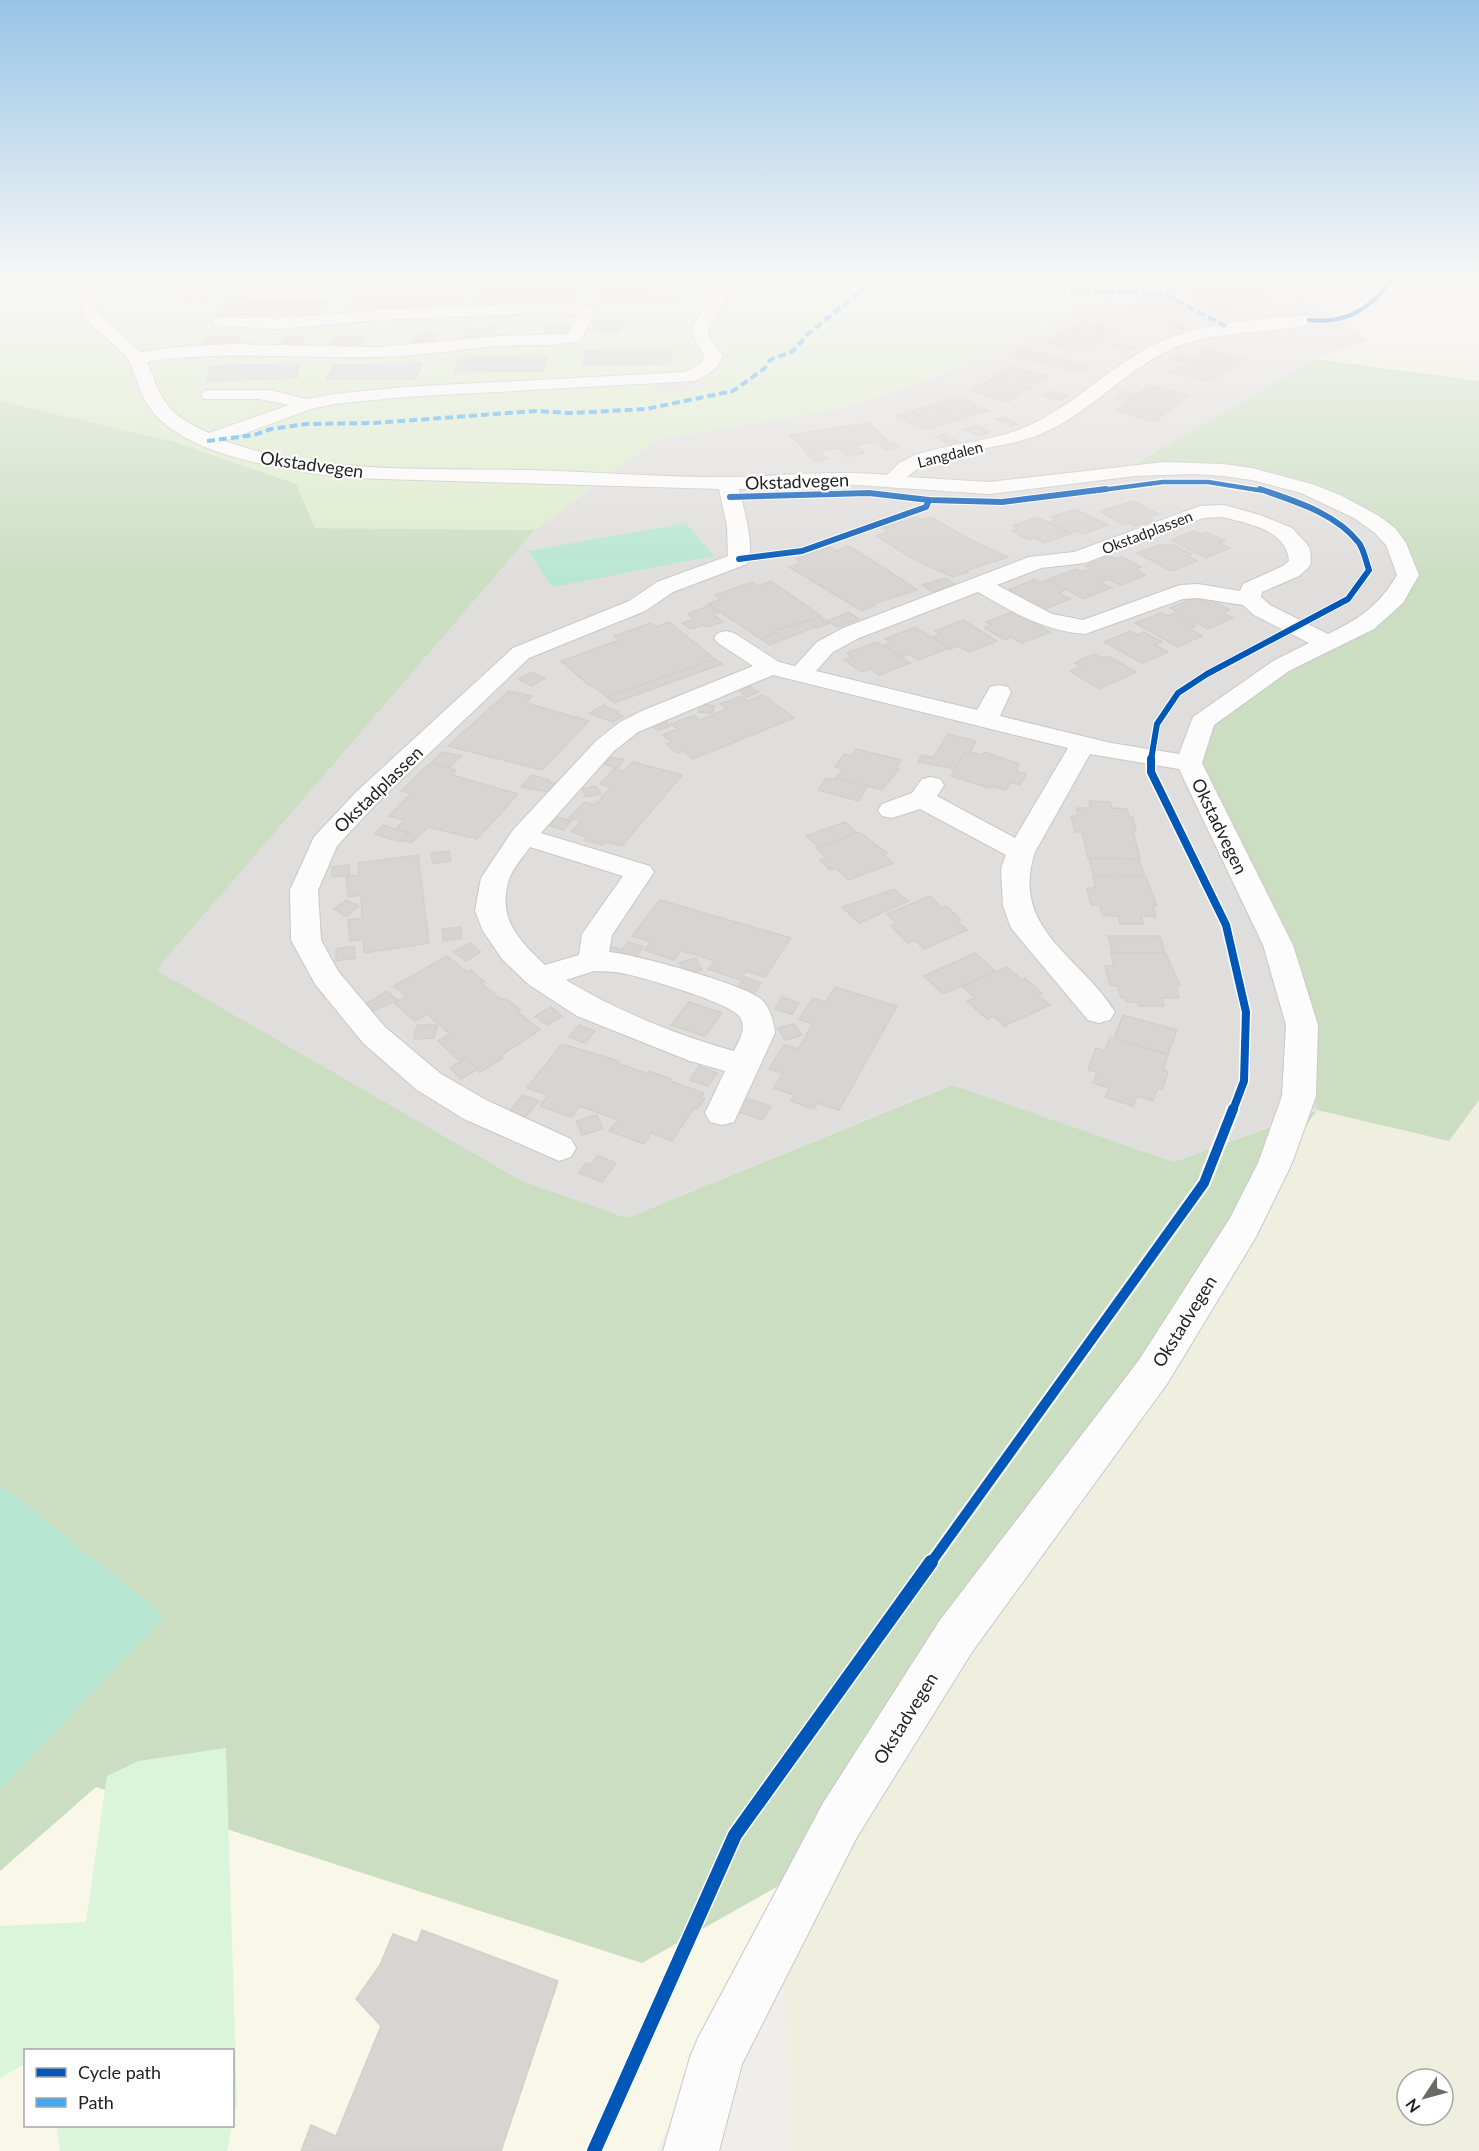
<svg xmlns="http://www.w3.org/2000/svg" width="1479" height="2151" viewBox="0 0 1479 2151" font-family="Lato,sans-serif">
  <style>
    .residential { fill: #dfdedc }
    .education { fill: #f8f7e8; fill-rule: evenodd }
    .farmland { fill: #efefdf; fill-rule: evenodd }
    .grass { fill: #ddeccb }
    .forest { fill: #cbdec1 }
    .park { fill: #daf5da }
    .pitch { fill: #b7e6d2 }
    .parking { fill: #e0dfde }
    .building { fill: #d7d4d2; stroke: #d3d0cc; stroke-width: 1.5 }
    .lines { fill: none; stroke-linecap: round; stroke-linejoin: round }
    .minor-casing { stroke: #c9c8c7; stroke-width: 2 }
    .minor { fill: #fdfcfc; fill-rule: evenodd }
    .quiet { stroke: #3fa9f5; stroke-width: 4; stroke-dasharray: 8 4; stroke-linecap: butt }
    .cycleway-far4-casing { stroke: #fff; stroke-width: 7 }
    .cycleway-far3-casing { stroke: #fff; stroke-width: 8 }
    .cycleway-far2-casing { stroke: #fff; stroke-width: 11 }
    .cycleway-far1-casing { stroke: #fff; stroke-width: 14 }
    .cycleway-casing { stroke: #fff; stroke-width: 17 }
    .cycleway-far4 { stroke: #0057b8; stroke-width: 4.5 }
    .cycleway-far3 { stroke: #0057b8; stroke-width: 6 }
    .cycleway-far2 { stroke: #0057b8; stroke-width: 8 }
    .cycleway-far1 { stroke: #0057b8; stroke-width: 10 }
    .cycleway { stroke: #0057b8; stroke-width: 14 }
    .labels { text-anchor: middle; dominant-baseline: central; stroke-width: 4.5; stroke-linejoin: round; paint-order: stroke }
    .far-street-label { font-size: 15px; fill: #222; stroke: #fff }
    .street-label { font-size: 18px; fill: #222; stroke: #fff }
  </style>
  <rect width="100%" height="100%" fill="#f0eeeb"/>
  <path class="residential" d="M1151 282H1277L1370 340 1315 359 1263 478 1341 499 1397 535 1415 583 1365 629 1269 919 1317 1109 1174 1162 951 1085 627 1218 520 1180 155 970 535 530 658 439 845 408 952 371 1082 308Z"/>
  <path class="education" d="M96 1787 642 1963 780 1885 657 2151H0V1871ZM26 2050H232V2126H26Z"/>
  <g class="farmland">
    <path d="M1277 282H1479V381L1315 359 1369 340Z"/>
    <path d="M1479 1100V2151H790L780 1885 1317 1109 1449 1141ZM1407 2079H1443V2115H1407Z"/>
  </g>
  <path class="grass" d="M0 282H1151L1082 308 952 371 845 408 658 439 535 530 315 528 171 441 0 401Z"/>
  <path class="forest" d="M1315 359 1479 381V1100L1449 1141 1317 1110 780 1885 642 1963 96 1787 0 1871V401L171 441 296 484 315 528 535 530 156 970 520 1180 627 1218 952 1085 1174 1162 1317 1110 1269 919 1184 771 1225 709 1365 629 1415 582 1397 535 1341 499 1263 478 1131 467Z"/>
  <g class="park">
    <path d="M226 1748 237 2104 232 2125V2050H26L25 2064 0 2078V1926L86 1922 107 1776 138 1761Z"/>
    <path d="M56 2126H232L227 2151H60Z"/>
  </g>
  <g class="pitch">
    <path d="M686 523 714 556 552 587 528 551Z"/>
    <path d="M0 1484 165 1616 0 1789Z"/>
  </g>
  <g class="parking">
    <path d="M195 282H213L204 304 186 305 190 287Z"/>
    <path d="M701 380 706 386 683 390 652 392 650 386Z"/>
  </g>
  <g class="building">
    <path d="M1251 288 1270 300 1254 302 1235 289Z"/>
    <path d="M580 289 576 301 476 302 482 290Z"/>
    <path d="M1235 289 1254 302 1238 303 1219 291Z"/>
    <path d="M602 290 643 291 681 292 679 304H638L599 302Z"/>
    <path d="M1219 291 1238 303 1223 305 1204 293Z"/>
    <path d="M1204 293 1223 305 1206 307 1188 294Z"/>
    <path d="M456 295 454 299H461L460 302H453L451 307 350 308 357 296Z"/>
    <path d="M1154 300 1182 311 1169 315 1141 304Z"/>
    <path d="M327 302 320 314 218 315 227 303Z"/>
    <path d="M1141 304 1169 315 1156 319 1128 307Z"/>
    <path d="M1128 307 1156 319 1143 322 1115 311Z"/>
    <path d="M1107 308 1115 311 1143 322 1129 326 1101 314 1109 313 1101 309Z"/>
    <path d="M1256 310 1266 316 1255 318 1245 311Z"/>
    <path d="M594 321 622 322 620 332H592Z"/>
    <path d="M1083 322 1118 330 1109 336 1074 327Z"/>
    <path d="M1173 322 1187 328 1178 330 1164 325Z"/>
    <path d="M548 324H569L566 334H545Z"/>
    <path d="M496 327 492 337 461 339 466 329Z"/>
    <path d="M1074 327 1109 336 1099 341 1064 332Z"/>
    <path d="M1064 332 1099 341 1090 346 1055 337Z"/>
    <path d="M428 333H438L433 343 412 344 417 334Z"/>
    <path d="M209 336H240L232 347 202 346Z"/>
    <path d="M285 337H305L299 347H278Z"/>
    <path d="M334 337H363L358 347H327Z"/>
    <path d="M1055 337 1090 346 1081 352 1046 343Z"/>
    <path d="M1118 343 1136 348 1130 351 1112 347Z"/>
    <path d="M629 349 673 350 670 364 583 365 586 351Z"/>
    <path d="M1023 349 1090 366 1080 372 1012 355Z"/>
    <path d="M1207 349 1244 359 1235 365 1197 356Z"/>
    <path d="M1181 354 1190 357 1180 363 1170 360Z"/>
    <path d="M1197 356 1235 365 1226 371 1189 361Z"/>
    <path d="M547 357 543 371 454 372 460 358Z"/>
    <path d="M1189 361 1226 371 1218 376 1181 367Z"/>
    <path d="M300 364 297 378 206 381 210 366Z"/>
    <path d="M422 364 415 379H326L334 365Z"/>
    <path d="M1011 367 1048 376 1038 383 1001 373Z"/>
    <path d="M1181 367 1218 376 1209 382 1172 372Z"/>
    <path d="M1001 373 1038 383 1028 389 991 379Z"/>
    <path d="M991 379 1028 389 1018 395 982 385Z"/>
    <path d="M982 385 1018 395 1009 402 971 391Z"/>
    <path d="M1150 385 1189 395 1180 402 1141 392Z"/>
    <path d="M1049 391 1068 396 1061 400 1042 395Z"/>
    <path d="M1124 391 1134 394 1125 401 1114 398Z"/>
    <path d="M1141 392 1180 402 1172 408 1132 398Z"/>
    <path d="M960 397 989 411 973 415 944 401Z"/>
    <path d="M1132 398 1172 408 1163 415 1123 405Z"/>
    <path d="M944 401 973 415 956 421 928 406Z"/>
    <path d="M1123 405 1163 415 1155 422 1115 411Z"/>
    <path d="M928 406 956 421 941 425 912 411Z"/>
    <path d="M912 411 941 425 925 430 896 416Z"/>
    <path d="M1004 417 1018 424 1010 426 996 419Z"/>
    <path d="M869 423 887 440 868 443 850 426Z"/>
    <path d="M976 425 990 432 979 436 965 429Z"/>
    <path d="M850 426 868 443 848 447 830 429Z"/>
    <path d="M830 429 848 447 828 450 810 432Z"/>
    <path d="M810 432 828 450 808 453 790 435Z"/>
    <path d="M944 434 959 442 950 445 936 437Z"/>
    <path d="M892 442 899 448 886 450 879 444Z"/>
    <path d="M858 447 865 453 847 456 840 450Z"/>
    <path d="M820 453 827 459 814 461 808 455Z"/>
    <path d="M1134 501 1158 514 1147 517 1153 520 1135 526 1129 523 1123 525 1100 511Z"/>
    <path d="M1075 509 1108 525 1083 534 1077 531 1070 533 1050 522 1056 520 1051 517Z"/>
    <path d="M917 517 921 520 931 517 973 541 1008 557 965 571 968 572 953 577 917 561 876 536 888 532 882 528Z"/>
    <path d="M1037 517 1070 534 1044 543 1034 538 1029 540 1012 531 1018 529 1013 526Z"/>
    <path d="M1194 531 1201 534 1206 532 1225 541 1219 543 1230 548 1206 558 1171 540Z"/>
    <path d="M1162 544 1167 546 1172 544 1191 554 1187 556 1197 561 1171 571 1137 553Z"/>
    <path d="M848 546 884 568 917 590 873 604 875 606 862 611 789 567 801 562 796 559 830 547 836 551Z"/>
    <path d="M1110 556 1116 559 1122 557 1141 567 1135 569 1145 575 1120 585 1085 566Z"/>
    <path d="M1076 569 1082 572 1087 570 1106 580 1100 582 1111 588 1083 599 1049 579Z"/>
    <path d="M945 578 955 584 933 592 922 585Z"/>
    <path d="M1035 579 1041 583 1047 580 1065 590 1059 593 1070 599 1043 610 1008 590Z"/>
    <path d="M771 581 821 616 774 631 777 633 761 639 708 604 721 599 715 595 752 582 758 586Z"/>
    <path d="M1194 598 1202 602 1208 599 1230 610 1223 613 1233 618 1208 629 1170 608Z"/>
    <path d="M710 605 720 612 713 614 723 622 707 627 703 625 691 629 682 623 694 619 688 614Z"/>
    <path d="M1015 611 1050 632 1022 643 1011 637 1005 640 985 628 992 625 986 622Z"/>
    <path d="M848 612 859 619 837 627 827 621Z"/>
    <path d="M1161 613 1167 616 1174 613 1193 623 1196 626 1190 629 1202 636 1178 647 1135 623Z"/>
    <path d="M820 617 830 623 816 628 814 627 770 645 761 639 777 633 774 631Z"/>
    <path d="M963 620 997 641 969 652 958 646 951 649 933 637 940 634 935 631Z"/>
    <path d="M669 622 715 659 607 697 592 685 590 686 561 661 620 640 614 636 651 623 656 627Z"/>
    <path d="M915 627 949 648 919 660 909 654 902 657 884 645 890 642 885 639Z"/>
    <path d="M1130 631 1137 635 1144 632 1162 642 1155 645 1168 652 1142 663 1104 642Z"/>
    <path d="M877 642 910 663 879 675 870 669 862 672 844 660 852 657 847 653Z"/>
    <path d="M1094 654 1101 658 1108 656 1136 672 1099 689 1070 671 1081 666 1075 663Z"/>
    <path d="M715 659 722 664 614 703 607 697Z"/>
    <path d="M532 672 545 678 531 686 519 679Z"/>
    <path d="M750 686 758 692 747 697 738 690Z"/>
    <path d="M509 691 532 696 526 703 589 721 542 770 448 746Z"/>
    <path d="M763 695 794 718 693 759 683 751 677 753 666 744 672 742 662 735 678 729 671 724 694 715 700 720 727 709 720 704 742 696 748 701Z"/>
    <path d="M701 704 715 706 712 713 698 712Z"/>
    <path d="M603 705 618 712 616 713 623 716 612 722 589 713Z"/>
    <path d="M663 720 670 726 658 731 650 724Z"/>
    <path d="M948 734 976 741 970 752 964 753 955 769 918 762 922 755 933 758Z"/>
    <path d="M856 749 901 760 895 768 899 769 882 790 836 778 843 769 835 767 844 754 851 756Z"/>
    <path d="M442 752 461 756 450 767 432 762Z"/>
    <path d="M970 752 982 755 984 752 1019 764 1016 771 1026 774 1020 785 1010 782 1006 790 991 786 990 788 951 776 964 753Z"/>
    <path d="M611 757 624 760 617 768 604 764Z"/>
    <path d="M633 762 682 775 622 846 606 842 603 845 584 840 587 837 571 832 581 821 569 818 584 802 595 805 611 787 600 784 614 769 624 771Z"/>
    <path d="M430 763 456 770 452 775 518 794 477 839 428 827 411 843 401 840 409 833 396 829 405 820 389 816 411 793 401 791Z"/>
    <path d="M532 775 549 780 548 782 556 784 548 792 521 787Z"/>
    <path d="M826 778 834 780 836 778 868 786 858 801 818 790Z"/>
    <path d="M596 786 601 794 586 797 582 789Z"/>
    <path d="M1089 801 1110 802 1112 808 1127 809 1129 817H1133L1136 831H1133L1140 859 1088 858 1082 832H1075L1071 816H1078L1077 808H1091Z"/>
    <path d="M557 817 571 821 564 830 550 826Z"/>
    <path d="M845 822 857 833 819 847 806 836Z"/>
    <path d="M383 825 407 833H409L400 842 374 834Z"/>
    <path d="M859 832 887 853 884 855 893 863 849 880 836 868 830 870 820 860 826 858 816 848Z"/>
    <path d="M449 851 451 861 433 864 431 853Z"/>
    <path d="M418 855 429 943 364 953 363 939 350 941 348 920 362 918 361 895 348 897 346 877 359 875 358 863Z"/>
    <path d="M1089 858 1139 859 1144 875 1093 874Z"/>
    <path d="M349 865 350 875 332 877V867Z"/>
    <path d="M1093 876 1146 877 1157 906H1153L1156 917 1141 916 1143 924H1120L1118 916 1102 915 1100 906 1091 905 1087 888H1095Z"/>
    <path d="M894 889 908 901 859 923 842 907Z"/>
    <path d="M930 896 942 908 946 906 961 920 958 922 967 930 924 949 915 940 908 943 891 926 897 923 887 914Z"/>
    <path d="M346 900 359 906 346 916 334 909Z"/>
    <path d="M660 900 791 938 765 977 746 971 740 980 708 969 715 961 694 954 680 951 674 960 644 950 651 942 632 936Z"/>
    <path d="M461 927 462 938 443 941 442 929Z"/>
    <path d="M1108 936H1160L1165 953 1112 952Z"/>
    <path d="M628 942 643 947 635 958 608 952 606 945 622 950Z"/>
    <path d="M470 943 481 952 466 961 454 952Z"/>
    <path d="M354 946 355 958 336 961V949Z"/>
    <path d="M975 953 995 971 943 994 924 976Z"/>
    <path d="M1111 953 1166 954 1180 986H1176L1179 998H1162L1164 1006H1139L1138 1002H1126L1125 998H1121L1118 986H1110L1105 966H1114Z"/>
    <path d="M447 956 467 972 471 970 484 982 481 983 502 1000 505 998 521 1010 518 1012 540 1030 500 1056 503 1058 480 1072 466 1058 459 1060 438 1041 450 1034 427 1014 415 1021 394 1003 406 996 394 986Z"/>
    <path d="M696 958 702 970 686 974 679 963Z"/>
    <path d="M1007 967 1022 980 1025 978 1042 993 1038 995 1050 1005 1004 1026 994 1016 987 1019 967 1001 975 998 963 987Z"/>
    <path d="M745 977 761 983 753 995 737 989Z"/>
    <path d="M835 987 897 1006 839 1110 817 1103 814 1109 791 1101 794 1095 774 1088 783 1073 769 1069 784 1045 798 1049 813 1024 799 1019 813 998 826 1002Z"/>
    <path d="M387 991 397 1000 374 1011 366 1004Z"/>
    <path d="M782 997 799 1003 792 1014 775 1009Z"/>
    <path d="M689 1002 722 1013 705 1036 671 1025Z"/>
    <path d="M551 1007 562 1016 547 1025 535 1016Z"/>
    <path d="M1123 1015 1177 1030 1168 1054 1114 1038Z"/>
    <path d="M794 1024 802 1035 785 1040 778 1028Z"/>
    <path d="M417 1025H437L434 1038 414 1039Z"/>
    <path d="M579 1025 595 1031 585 1043 569 1037Z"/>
    <path d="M1110 1037 1168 1055 1163 1070 1168 1072 1162 1090 1157 1089 1153 1101 1137 1096 1133 1106 1105 1097 1109 1088 1093 1083 1097 1072 1088 1070 1096 1048 1105 1051Z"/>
    <path d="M562 1044 619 1061 617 1063 648 1074 649 1071 671 1079 670 1081 704 1093 701 1097 705 1098 697 1109 694 1108 672 1141 651 1133 644 1144 609 1131 618 1120 580 1106 571 1117 540 1106 548 1095 527 1088Z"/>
    <path d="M466 1058 478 1069 461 1079 450 1068Z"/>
    <path d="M699 1066 717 1073 708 1086 690 1080Z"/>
    <path d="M522 1095 539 1101 525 1117 509 1112Z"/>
    <path d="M741 1098 752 1100 771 1106 763 1120 734 1110Z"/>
    <path d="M597 1115 603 1129 582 1135 576 1121Z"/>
    <path d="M598 1156 616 1163 602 1182 579 1173 586 1163 591 1165Z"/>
    <path d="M422 1930 558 1981 501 2151H301L311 2125 336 2136 381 2026 356 1999 380 1965 393 1934 417 1943Z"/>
  </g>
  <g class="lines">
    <g class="minor-casing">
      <g id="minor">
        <path d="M85 282H101C97 294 94 302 100 314L141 352 176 347 235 344 379 347 500 336 565 334 569 333 577 314 538 313 379 320 277 329 214 325 212 322 214 319 220 317 277 319 379 310 538 303 587 305 595 310 582 340C554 348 525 344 496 346 457 350 417 356 378 357 301 359 224 350 147 362 164 404 166 413 209 433L289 405 259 399H204L201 395 204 391 210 390H270L307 399 334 394 404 387 685 372 701 363 705 356 694 338 692 327 710 299 708 295 684 282C702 281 716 282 726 299L708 327 710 338 723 356C717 370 708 375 694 381L404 397 334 404 311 409 224 441C323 475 429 468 531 470 600 472 668 478 736 477 787 476 836 470 887 475L899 463 915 455C952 443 994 442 1030 425 1069 407 1100 377 1137 354 1189 322 1250 321 1309 315L1315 317 1317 320 1315 323C1265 336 1214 328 1167 351 1122 374 1088 414 1041 434 999 452 942 446 907 477L989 482 1164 462 1223 464 1252 468 1315 485 1342 496 1379 516 1395 528 1406 543 1419 575 1403 603 1374 629 1289 671 1214 725 1202 763 1293 945 1318 1025 1316 1096 1292 1163 1256 1237 1167 1384 972 1652 857 1837 742 2064 719 2151H663L690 2057 698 2038 823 1803 940 1620 1139 1360 1230 1218 1258 1163 1282 1096 1286 1025 1263 945 1179 769 1090 754 1035 852C1009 929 1082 957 1115 1012L1110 1020 1099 1023 1088 1020 1011 928 1003 906 1001 869 1006 855 920 809 892 818 882 816 878 810 882 804 912 793 922 779 931 777 940 779 944 785 937 796 1015 838 1068 748 773 675 638 732 614 751 541 833 650 866 654 872 612 935 609 952C634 954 743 984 761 999 770 1007 774 1022 775 1033L734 1122 722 1125 710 1122 705 1113 725 1071 690 1061 577 1016 528 984 502 959 483 931 475 911 481 878 513 830 596 741 620 722 644 710 753 666 718 643 714 638 718 633 726 631 734 633 779 662 795 666 817 642 843 628 1029 557 1074 552 1200 506 1224 505 1260 515 1292 528 1307 544 1310 549 1311 563 1308 568 1299 576 1262 592 1261 597 1270 605 1328 634C1359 619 1379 606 1397 575L1386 545 1375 533 1354 518 1301 493 1252 480 1223 476 1194 474 1135 476 989 494 842 484 739 489C743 505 756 550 747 564L673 592 645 611 529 658 375 805 337 846 318 890 321 940 338 971 385 1027 441 1074 488 1101 571 1139 576 1148 571 1157 559 1161 464 1119 417 1090 363 1043 315 984 291 940 290 890 314 837 355 793 513 648 629 601 657 582 728 556 727 526 719 489 349 478C293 471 190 458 153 412 137 393 136 366 122 352 99 329 70 319 85 282ZM1223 517C1249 524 1287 530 1289 561L1283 566 1243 584 1240 591 1198 584 1180 585 1083 620 1052 614 997 585 1041 568 1085 563 1203 518ZM978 592C1012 612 1044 631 1085 634L1183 599 1198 598 1243 605 1254 615 1309 643 1273 661 1193 717 1179 754 1111 743 1000 716 1011 692 1008 687 999 685 990 687 977 710 816 671 833 652 859 638ZM530 847 623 876 582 934 579 955 545 965C518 939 497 919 509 879 513 868 523 857 530 847ZM594 971C603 972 613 971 622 973 642 977 728 1002 739 1016 748 1027 739 1041 734 1051 677 1035 617 1011 566 980Z"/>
        <path d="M207 282H223L221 286 311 282H417L409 287 211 296 203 291Z"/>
      </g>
    </g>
    <use href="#minor" class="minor"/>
    <g class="quiet">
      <path d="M1035 282 1067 290 1164 294 1229 328"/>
      <path d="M699 283 702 282"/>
      <path d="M207 441 254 435 271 429 307 424 374 423 536 411 571 413 646 409 733 391 765 368 770 360 793 351 808 334 850 300 868 282"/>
    </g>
    <g class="cycleway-far4-casing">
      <g id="cycleway-far4">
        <path d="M1309 320C1345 324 1369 310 1390 282"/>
        <path d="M1094 491 1163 482H1208L1264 491"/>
      </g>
    </g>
    <g class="cycleway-far3-casing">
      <g id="cycleway-far3">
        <path d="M730 497 869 493 929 500 1002 502 1106 489"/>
        <path d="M739 559 802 551 926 507 929 500"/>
        <path d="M1151 760 1157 724 1178 693 1207 674 1348 599 1369 570C1366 562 1364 550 1359 543 1336 513 1294 501 1260 489"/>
      </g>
    </g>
    <g class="cycleway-far2-casing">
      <path id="cycleway-far2" d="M1151 759V772L1226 925 1246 1012 1244 1081 1233 1110"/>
    </g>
    <g class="cycleway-far1-casing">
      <path id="cycleway-far1" d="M930 1564 1204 1183 1233 1109"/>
    </g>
    <g class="cycleway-casing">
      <path id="cycleway" d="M594 2151 735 1835 931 1562"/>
    </g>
    <use href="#cycleway-far4" class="cycleway-far4"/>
    <use href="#cycleway-far3" class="cycleway-far3"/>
    <use href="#cycleway-far2" class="cycleway-far2"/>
    <use href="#cycleway-far1" class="cycleway-far1"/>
    <use href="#cycleway" class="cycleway"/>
  </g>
  <linearGradient id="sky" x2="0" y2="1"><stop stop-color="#97c4e6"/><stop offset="0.48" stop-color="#f8f7f6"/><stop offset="1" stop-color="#f8f7f6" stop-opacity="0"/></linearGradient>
  <rect width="1479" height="583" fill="url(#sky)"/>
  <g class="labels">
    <g class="far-street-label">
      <text transform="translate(950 454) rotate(-14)">Langdalen</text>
      <text transform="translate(1147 532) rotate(-21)">Okstadplassen</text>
    </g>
    <g class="street-label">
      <text transform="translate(312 464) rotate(8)">Okstadvegen</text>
      <text transform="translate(797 481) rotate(-2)">Okstadvegen</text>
      <text transform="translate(378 789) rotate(-44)">Okstadplassen</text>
      <text transform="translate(1220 826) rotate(64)">Okstadvegen</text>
      <text transform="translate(1184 1321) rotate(-58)">Okstadvegen</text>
      <text transform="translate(905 1718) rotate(-58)">Okstadvegen</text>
    </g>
  </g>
  <rect x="24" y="2049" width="210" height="78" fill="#ffffff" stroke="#a7a7a7" stroke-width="1.5"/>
  <rect x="36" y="2068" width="30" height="9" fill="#0057b8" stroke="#a7a7a7" stroke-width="1.5"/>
  <text x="78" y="2079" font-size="18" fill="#222222">Cycle path</text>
  <rect x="36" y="2098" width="30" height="9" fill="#3fa9f5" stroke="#a7a7a7" stroke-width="1.5"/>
  <text x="78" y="2109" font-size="18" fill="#222222">Path</text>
  <g transform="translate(1425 2097) rotate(234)"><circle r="28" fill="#ffffff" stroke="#a7a7a7" stroke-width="1.5"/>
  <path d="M0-4.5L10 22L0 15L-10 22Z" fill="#6a6968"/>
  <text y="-9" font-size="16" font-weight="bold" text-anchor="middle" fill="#222222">N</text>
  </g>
</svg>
